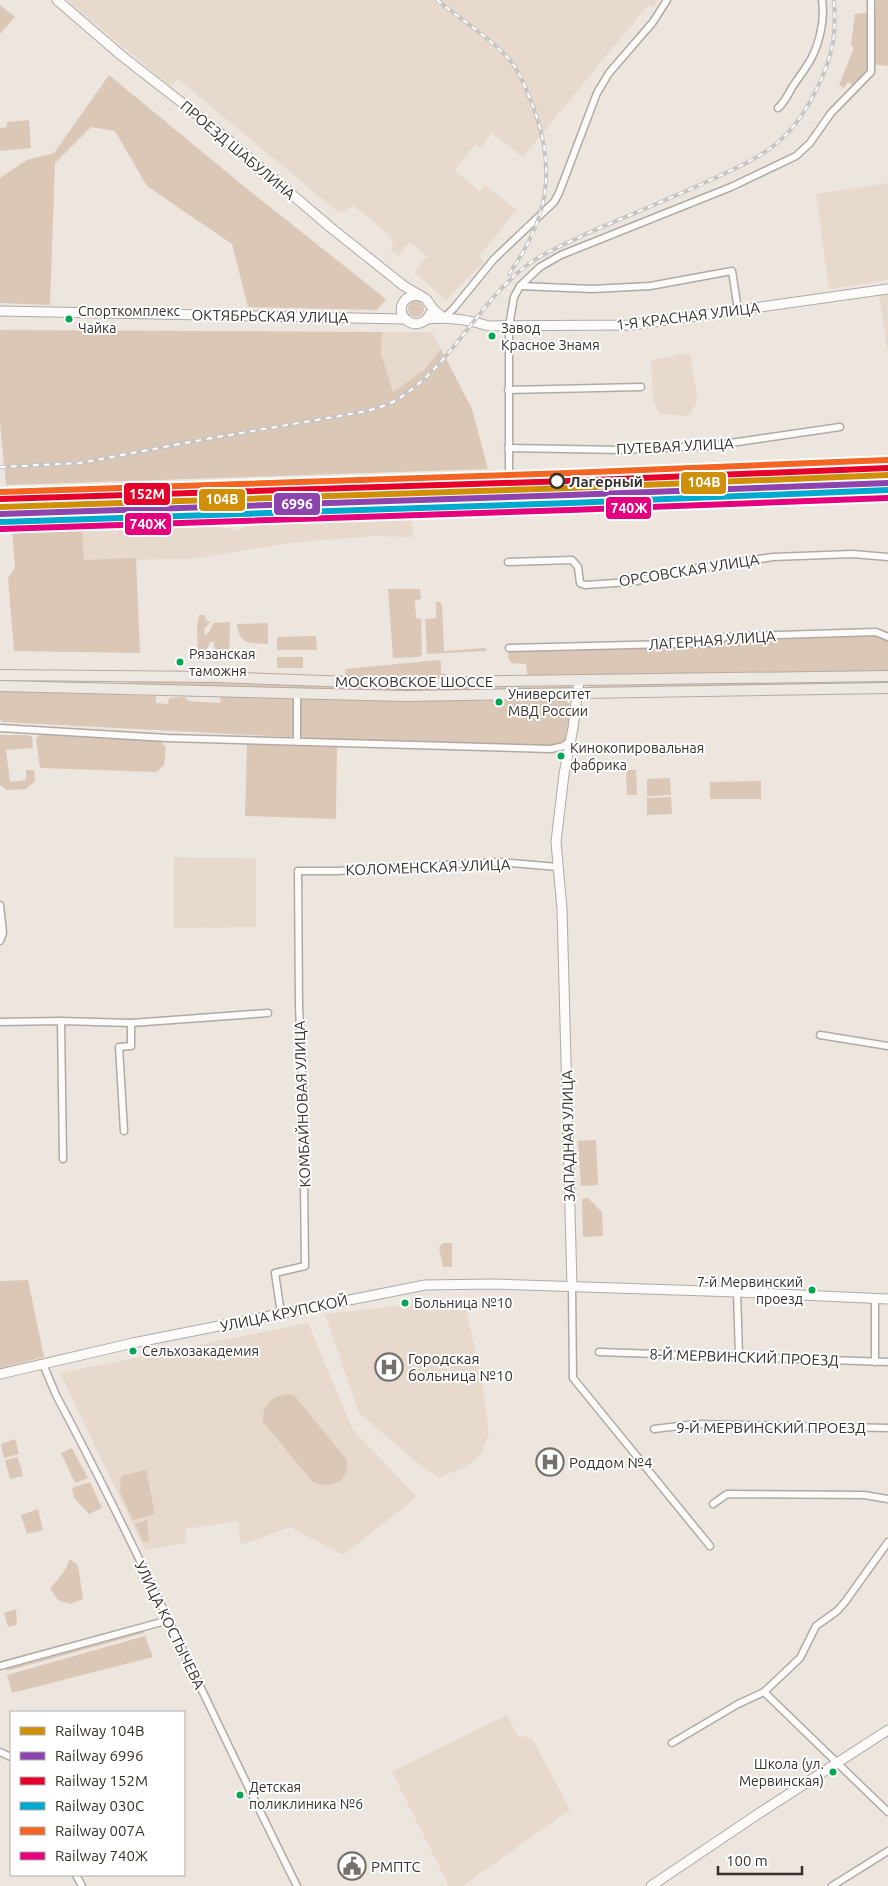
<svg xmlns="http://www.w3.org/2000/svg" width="888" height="1886" viewBox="0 0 888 1886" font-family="Ubuntu,sans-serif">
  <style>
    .built { fill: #e7d9cc }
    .green { fill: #dbc7b6 }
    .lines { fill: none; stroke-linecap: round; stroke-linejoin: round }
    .street-casing { stroke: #b0aaa5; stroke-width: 9 }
    .secondary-casing { stroke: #b0aaa5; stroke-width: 11 }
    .primary-casing { stroke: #b6aa9f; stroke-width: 12 }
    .street { stroke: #fcfbfa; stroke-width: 6 }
    .secondary { stroke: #fcfbfa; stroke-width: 9 }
    .primary { stroke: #eee8e2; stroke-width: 10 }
    .rail-casing { stroke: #c8c6c4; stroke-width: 4 }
    .rail { stroke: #fff; stroke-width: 2; stroke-dasharray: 5.5; stroke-linecap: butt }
    .rail-1-casing { stroke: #fff; stroke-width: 10 }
    .rail-2-casing { stroke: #fff; stroke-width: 10 }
    .rail-3-casing { stroke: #fff; stroke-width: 10 }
    .rail-4-casing { stroke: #fff; stroke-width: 10 }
    .rail-5-casing { stroke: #fff; stroke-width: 10 }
    .rail-6-casing { stroke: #fff; stroke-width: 10 }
    .rail-1 { stroke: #d08f09; stroke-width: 6 }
    .rail-2 { stroke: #8e44ad; stroke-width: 6 }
    .rail-3 { stroke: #e4002b; stroke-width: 6 }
    .rail-4 { stroke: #00a9ce; stroke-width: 6 }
    .rail-5 { stroke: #f26522; stroke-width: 6 }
    .rail-6 { stroke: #e5007d; stroke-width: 6 }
    .bus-dot { fill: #00a651; stroke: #fff; stroke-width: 2 }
    .stop-dot { fill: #fff; stroke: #36312c; stroke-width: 2.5 }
    .labels { text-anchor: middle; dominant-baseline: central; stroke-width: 4; stroke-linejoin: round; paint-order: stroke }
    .bus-label { font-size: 14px; fill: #36312c; stroke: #fff; text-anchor: start }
    .street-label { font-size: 15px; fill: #36312c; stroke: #fff }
    .stop-label { font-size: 15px; font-weight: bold; fill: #36312c; stroke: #fff; text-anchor: start }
    .poi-label { font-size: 15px; fill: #36312c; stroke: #fff; text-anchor: start }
    .line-badge { stroke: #fff; stroke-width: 2 }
    .badge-label { font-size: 14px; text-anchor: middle; font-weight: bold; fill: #fff }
  </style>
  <rect width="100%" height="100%" fill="#ede6df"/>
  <g class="built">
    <path d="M69 0H659L653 8 649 4 523 157 492 133 481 148 476 144 454 170 479 191 485 185 517 210 479 256 484 262 446 300 414 272 427 256 410 242 398 256 390 249 394 243 390 240 392 237 354 206 339 213 178 79 171 87 68 1Z"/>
    <path d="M888 183V280L829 289 816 194Z"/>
    <path d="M888 294V354L879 295Z"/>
    <path d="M382 332H432L441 349 424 370 393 392 381 353Z"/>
    <path d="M676 354H690L697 396 696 404 688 416 660 414 653 399 651 360 674 356Z"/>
    <path d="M412 513 413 537 375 536 297 542 190 559 84 560 82 528 91 527V525L98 523V527H100V522L120 523V527L123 526V523L144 522V526L148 525V522L179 521 180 525H183V521L193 520 194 523 217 519 218 523H222L223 529 233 527 234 531 243 529V525L272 519 291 518V522H298V518H303V521H310V517L328 516V520L341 519V516L346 515V518H352V515Z"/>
    <path d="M174 857 256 858V927L174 928Z"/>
    <path d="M464 1299 483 1387 489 1434 482 1453 464 1468 439 1477 424 1468 359 1413 325 1314Z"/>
    <path d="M308 1323 353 1430 417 1497 343 1555 290 1527 241 1545 238 1521 185 1529 186 1543 145 1550 60 1373Z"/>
    <path d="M507 1715 519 1738 526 1735 528 1739 532 1738 570 1810 462 1886H449L392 1772Z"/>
  </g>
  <g class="green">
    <path d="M876 0H888V66L871 64 866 76 856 87 848 82 844 88 839 85 854 48 851 45 855 14 876 11Z"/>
    <path d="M0 5 15 17 0 34Z"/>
    <path d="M109 75 246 188 386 299 377 310 248 307 232 244 147 186 115 131 91 127 55 163 50 305 0 303V178L27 160 54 153Z"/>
    <path d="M29 120 31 148 0 151V128L7 127V122Z"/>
    <circle cx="416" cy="309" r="8"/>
    <path d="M0 330 382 332 381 353 393 392 424 370 441 349 472 409 488 469 6 485 0 423Z"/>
    <path d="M172 508 173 516 86 520 82 528 84 560 136 558 140 653 14 651 8 578 15 568 11 517 26 513Z"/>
    <path d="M388 589H420L421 599 415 600 416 618 421 619 422 654 419 657 393 658Z"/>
    <path d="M436 602H440L442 605 444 651 486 648V651L427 654 425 619 436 618Z"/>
    <path d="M199 615H205L206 620 210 622 204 629 205 635 209 632 214 623 230 622 229 659 221 660 215 654 214 642H210L205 654H198L197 628Z"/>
    <path d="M268 623V644C250 643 239 645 237 624Z"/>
    <path d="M876 632 888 637V671L528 680 526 664 511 663 508 658 509 648 711 643 725 637Z"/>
    <path d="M316 636 317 650H277V637Z"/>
    <rect x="277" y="657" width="26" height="11"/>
    <path d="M438 660 441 662V673L446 674V677L346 676 345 674 346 669Z"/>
    <path d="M152 681 404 689 571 686 570 688 403 692 119 683Z"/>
    <path d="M888 681V683L590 688 588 686Z"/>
    <path d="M0 690 156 696V703L168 704 169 698 185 697 188 701 220 703 221 696 291 698 294 700 295 704V735L290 737 3 722 0 720Z"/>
    <path d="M303 697 470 701 565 699 571 705 568 737 565 743 550 747 305 739C296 732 297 706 303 697Z"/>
    <path d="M42 734 159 740 166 747 164 765 157 772 40 768 36 739 39 735Z"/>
    <path d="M0 735H28L32 737 33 748 6 750 10 782 26 780V770H34L35 781 26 789 6 790 0 785Z"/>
    <path d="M247 742 337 745 336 819 245 816Z"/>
    <path d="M626 770H636L637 795H627Z"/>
    <path d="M670 778 671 795 647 796V779Z"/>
    <path d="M761 781V799H710V782Z"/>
    <path d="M671 797 672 814 647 815V798Z"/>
    <path d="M596 1140 598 1185 581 1186 578 1141Z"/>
    <path d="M588 1198 602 1212 603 1236 583 1237 582 1199Z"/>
    <path d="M443 1243H452V1267H443L439 1247Z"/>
    <path d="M28 1280 44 1357 0 1368V1281Z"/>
    <path d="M288 1394 294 1395 347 1460C349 1482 331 1490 313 1482L263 1422C262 1404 272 1396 288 1394Z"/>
    <path d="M15 1439 19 1454 4 1458 1 1444Z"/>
    <path d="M72 1448 88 1478 75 1483 61 1453Z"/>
    <path d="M18 1457 23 1476 10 1479 5 1460Z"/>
    <path d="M146 1470 155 1514 133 1520 120 1492 121 1476Z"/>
    <path d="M90 1482 102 1508 89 1514 74 1498 72 1488Z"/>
    <path d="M38 1509 43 1530 27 1534 21 1515Z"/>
    <path d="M147 1520 149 1541 144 1542 135 1524Z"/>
    <path d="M70 1559 78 1565 83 1599 70 1604 58 1600 50 1589 65 1570Z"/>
    <path d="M16 1609 17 1625 8 1627 4 1613Z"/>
    <path d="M143 1629 144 1633 7 1671 5 1667Z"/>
    <path d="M145 1636 153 1657 12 1693 7 1675Z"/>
  </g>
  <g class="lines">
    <g class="street-casing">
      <g id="street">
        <path d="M778 108C785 102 788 94 793 86 799 77 807 67 812 57 820 41 825 18 822 0"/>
        <path d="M520 286 592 289 650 286 732 271 738 310"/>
        <path d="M444 318 454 308 494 259 554 202 559 193 597 93 609 73 653 22 667 0"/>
        <path d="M508 390 641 387"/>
        <path d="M508 448 622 450 710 446 840 427"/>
        <path d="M509 473V326L514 297 520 286 540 267 561 255 731 187 796 156 810 143 831 113 871 72V0"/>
        <path d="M508 562 572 560 578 567 580 583 585 585 632 582 679 571 773 557 852 554 888 557"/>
        <path d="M509 648 711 643 725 637 741 636 876 632 888 637"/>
        <path d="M0 728 167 738 551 749 564 746 570 740"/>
        <path d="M297 741V694"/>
        <path d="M0 905 3 933 0 941"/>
        <path d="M61 1021 63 1159"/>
        <path d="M0 1022 61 1021 131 1023 268 1013"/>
        <path d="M820 1035 888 1046"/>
        <path d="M124 1131 119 1047 131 1046V1023"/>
        <path d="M572 1287 573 1378 710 1546"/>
        <path d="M737 1292 739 1356"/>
        <path d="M875 1299V1362"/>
        <path d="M281 1314 275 1273 305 1266 303 1099 299 1006 298 871H337L499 862 558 867"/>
        <path d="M599 1352 888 1362"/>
        <path d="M43 1364 56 1395C142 1556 215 1723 297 1886"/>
        <path d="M654 1429 696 1424 888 1428"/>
        <path d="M713 1504 727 1494 864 1495 888 1499"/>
        <path d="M0 1666 169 1620"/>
        <path d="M764 1692 888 1812"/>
        <path d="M672 1743 738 1704 764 1692 800 1658 816 1626 837 1611 845 1602 888 1542"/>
        <path d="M0 1752 11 1757"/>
        <path d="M76 1875 82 1886"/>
        <path d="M832 1886 888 1851"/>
      </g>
    </g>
    <g class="secondary-casing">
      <g id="secondary">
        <path d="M57 0 122 56 213 127 330 227 404 286 426 299 434 310 444 318"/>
        <path d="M421 296C416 295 411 295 406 299 390 314 418 337 430 314"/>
        <path d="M0 311 405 319"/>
        <path d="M428 319C448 317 469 320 489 326L632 325 888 289"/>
        <path d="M572 1287 562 909 556 842 564 774 573 728 579 680"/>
        <path d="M0 1374 133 1343 425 1285 493 1284 737 1292 888 1299"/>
        <path d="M651 1886 758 1814 888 1730"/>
      </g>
    </g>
    <g class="primary-casing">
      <g id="primary">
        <path d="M0 675 213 677 409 684 502 681 888 676"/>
        <path d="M0 686 405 696 888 688"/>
      </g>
    </g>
    <use href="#street" class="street"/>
    <use href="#secondary" class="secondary"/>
    <use href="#primary" class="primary"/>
    <g class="rail-casing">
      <g id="rail">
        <path d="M437 0C459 18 496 42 513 64 522 77 528 94 534 109 557 173 547 220 509 274"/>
        <path d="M0 467 80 463 206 439 351 414C367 411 385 407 398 399 452 365 477 304 526 266 544 252 566 244 586 234 629 215 672 198 715 178 736 168 759 158 777 143 804 121 827 75 833 42 835 28 835 14 834 0"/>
      </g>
    </g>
    <use href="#rail" class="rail"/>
    <g class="rail-1-casing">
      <path id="rail-1" d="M0 507 569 488 888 475"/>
    </g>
    <g class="rail-2-casing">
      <path id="rail-2" d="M0 514 569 495 888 483"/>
    </g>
    <g class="rail-3-casing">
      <path id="rail-3" d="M0 499 569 481 888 468"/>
    </g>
    <g class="rail-4-casing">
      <path id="rail-4" d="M1 522 570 503 888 490"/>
    </g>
    <g class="rail-5-casing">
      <path id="rail-5" d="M0 492 568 473 887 460"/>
    </g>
    <g class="rail-6-casing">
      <path id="rail-6" d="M1 529 570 510 888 498"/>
    </g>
    <use href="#rail-1" class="rail-1"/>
    <use href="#rail-2" class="rail-2"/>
    <use href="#rail-3" class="rail-3"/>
    <use href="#rail-4" class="rail-4"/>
    <use href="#rail-5" class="rail-5"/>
    <use href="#rail-6" class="rail-6"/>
  </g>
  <defs>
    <g id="hospital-ring" transform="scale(1.4375)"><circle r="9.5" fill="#fff" stroke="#76706b" stroke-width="1.5"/><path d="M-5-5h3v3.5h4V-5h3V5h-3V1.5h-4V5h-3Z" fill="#76706b"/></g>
    <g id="civic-ring" transform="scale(1.4375)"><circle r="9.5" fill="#fff" stroke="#76706b" stroke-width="1.5"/><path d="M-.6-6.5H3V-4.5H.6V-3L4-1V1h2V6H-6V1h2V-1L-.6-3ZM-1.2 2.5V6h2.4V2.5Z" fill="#76706b"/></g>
  </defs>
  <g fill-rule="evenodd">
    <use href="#hospital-ring" x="389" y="1367"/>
    <use href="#hospital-ring" x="550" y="1462"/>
    <use href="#civic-ring" x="352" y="1866"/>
  </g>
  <g class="bus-dot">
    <circle cx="69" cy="319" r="4.5"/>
    <circle cx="492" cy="336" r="4.5"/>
    <circle cx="180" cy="662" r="4.5"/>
    <circle cx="499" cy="702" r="4.5"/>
    <circle cx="561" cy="756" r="4.5"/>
    <circle cx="812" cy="1290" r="4.5"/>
    <circle cx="405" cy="1303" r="4.5"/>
    <circle cx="133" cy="1351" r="4.5"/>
    <circle cx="833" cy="1772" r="4.5"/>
    <circle cx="240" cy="1795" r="4.5"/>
  </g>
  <circle class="stop-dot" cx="557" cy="481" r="7"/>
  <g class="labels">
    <g class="bus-label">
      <text x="78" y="311">Спорткомплекс<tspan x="78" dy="17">Чайка</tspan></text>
      <text x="501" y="328">Завод<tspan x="501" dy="17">Красное Знамя</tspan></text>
      <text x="189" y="654">Рязанская<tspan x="189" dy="17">таможня</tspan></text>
      <text x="508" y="694">Университет<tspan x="508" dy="17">МВД России</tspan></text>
      <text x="570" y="748">Кинокопировальная<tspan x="570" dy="17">фабрика</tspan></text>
      <text x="803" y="1282" text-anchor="end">7-й Мервинский<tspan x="803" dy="17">проезд</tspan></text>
      <text x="414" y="1303">Больница №10</text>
      <text x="142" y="1351">Сельхозакадемия</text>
      <text x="824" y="1764" text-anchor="end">Школа (ул.<tspan x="824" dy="17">Мервинская)</tspan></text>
      <text x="249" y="1787">Детская<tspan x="249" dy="17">поликлиника №6</tspan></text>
    </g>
    <g class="street-label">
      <text transform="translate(238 150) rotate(40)">ПРОЕЗД ШАБУЛИНА</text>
      <text transform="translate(270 316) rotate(1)">ОКТЯБРЬСКАЯ УЛИЦА</text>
      <text transform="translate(688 316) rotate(-7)">1-Я КРАСНАЯ УЛИЦА</text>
      <text transform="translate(675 446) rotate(-3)">ПУТЕВАЯ УЛИЦА</text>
      <text transform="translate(689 570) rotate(-9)">ОРСОВСКАЯ УЛИЦА</text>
      <text transform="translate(712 640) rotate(-4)">ЛАГЕРНАЯ УЛИЦА</text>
      <text x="414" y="681">МОСКОВСКОЕ ШОССЕ</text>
      <text transform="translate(428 867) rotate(-2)">КОЛОМЕНСКАЯ УЛИЦА</text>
      <text transform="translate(302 1104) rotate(-92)">КОМБАЙНОВАЯ УЛИЦА</text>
      <text transform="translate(568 1136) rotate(-91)">ЗАПАДНАЯ УЛИЦА</text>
      <text transform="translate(284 1313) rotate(-12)">УЛИЦА КРУПСКОЙ</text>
      <text transform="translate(744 1357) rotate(2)">8-Й МЕРВИНСКИЙ ПРОЕЗД</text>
      <text x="771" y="1427">9-Й МЕРВИНСКИЙ ПРОЕЗД</text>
      <text transform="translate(170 1625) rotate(64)">УЛИЦА КОСТЫЧЕВА</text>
    </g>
    <g class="stop-label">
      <text x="569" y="481">Лагерный</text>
    </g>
    <g class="poi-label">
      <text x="408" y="1358">Городская<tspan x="408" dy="17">больница №10</tspan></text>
      <text x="569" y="1462">Роддом №4</text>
      <text x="371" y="1866">РМПТС</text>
    </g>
  </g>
  <g class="line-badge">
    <rect x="680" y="471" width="47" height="24" rx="5" fill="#d08f09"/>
    <rect x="123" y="482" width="48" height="24" rx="5" fill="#e4002b"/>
    <rect x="198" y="488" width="48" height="24" rx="5" fill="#d08f09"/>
    <rect x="273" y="492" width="48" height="24" rx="5" fill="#8e44ad"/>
    <rect x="605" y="496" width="47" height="24" rx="5" fill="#e5007d"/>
    <rect x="124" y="512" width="48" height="24" rx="5" fill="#e5007d"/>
  </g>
  <g class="badge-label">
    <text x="704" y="487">104В</text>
    <text x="147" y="499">152М</text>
    <text x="222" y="504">104В</text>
    <text x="297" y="509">6996</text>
    <text x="629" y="513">740Ж</text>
    <text x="148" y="529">740Ж</text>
  </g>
  <rect x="10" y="1711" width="175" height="165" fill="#ffffff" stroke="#afadab"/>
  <rect x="20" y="1727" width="25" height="8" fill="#d08f09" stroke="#afadab"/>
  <text x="55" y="1736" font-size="15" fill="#36312c">Railway 104В</text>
  <rect x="20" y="1752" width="25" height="8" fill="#8e44ad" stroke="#afadab"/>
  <text x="55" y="1761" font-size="15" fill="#36312c">Railway 6996</text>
  <rect x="20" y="1777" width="25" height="8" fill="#e4002b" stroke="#afadab"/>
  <text x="55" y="1786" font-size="15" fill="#36312c">Railway 152М</text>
  <rect x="20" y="1802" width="25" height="8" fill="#00a9ce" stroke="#afadab"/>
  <text x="55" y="1811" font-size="15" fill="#36312c">Railway 030C</text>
  <rect x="20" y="1827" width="25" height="8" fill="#f26522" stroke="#afadab"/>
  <text x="55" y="1836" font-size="15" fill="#36312c">Railway 007А</text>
  <rect x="20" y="1852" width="25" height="8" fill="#e5007d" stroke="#afadab"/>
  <text x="55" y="1861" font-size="15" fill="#36312c">Railway 740Ж</text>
  <path d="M718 1866v8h84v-8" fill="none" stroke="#36312c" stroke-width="2.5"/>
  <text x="726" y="1866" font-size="15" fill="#36312c" stroke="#ffffff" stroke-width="4" paint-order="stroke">100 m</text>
</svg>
